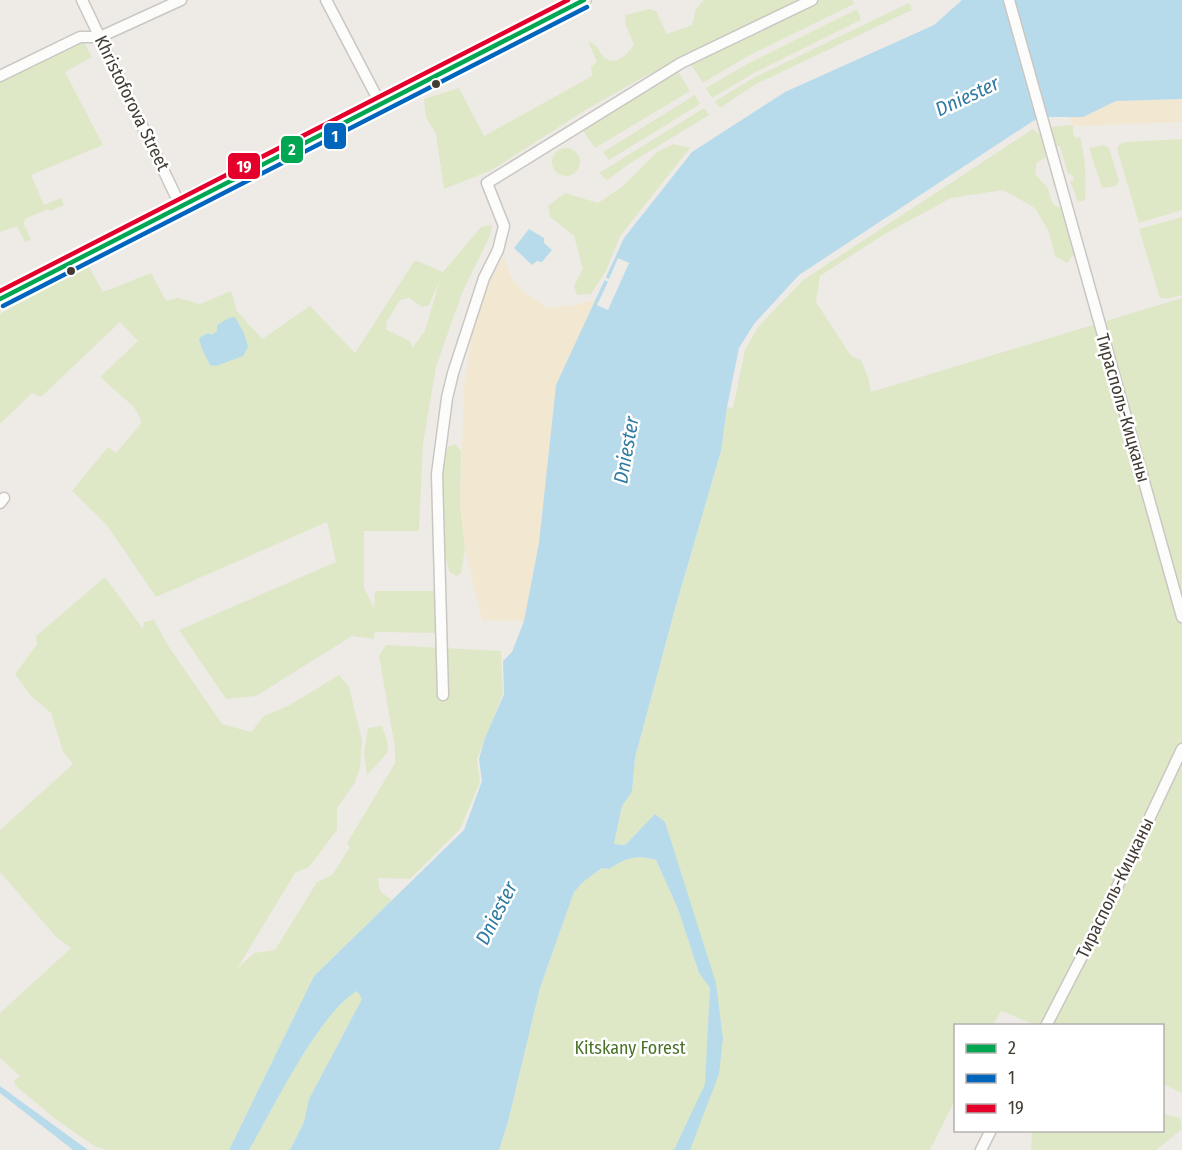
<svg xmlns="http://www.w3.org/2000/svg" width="1182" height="1150" viewBox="0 0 1182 1150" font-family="'Fira Sans Condensed',sans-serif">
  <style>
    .green { fill: #dee8c7; fill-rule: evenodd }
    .sand { fill: #f2e8d1 }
    .water { fill: #b8dbeb }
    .pier { fill: #eeebe7 }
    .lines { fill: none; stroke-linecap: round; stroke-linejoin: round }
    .minor-casing { stroke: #cac7c3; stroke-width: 13 }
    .major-casing { stroke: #d0c6b5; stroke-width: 16 }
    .minor { stroke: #fcfcfb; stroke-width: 10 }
    .major { stroke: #f0eae2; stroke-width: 14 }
    .bus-1-casing { stroke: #fff; stroke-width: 9 }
    .bus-2-casing { stroke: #fff; stroke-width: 9 }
    .bus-3-casing { stroke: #fff; stroke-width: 9 }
    .bus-1 { stroke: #00a651; stroke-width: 4.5 }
    .bus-2 { stroke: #0065bd; stroke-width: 4.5 }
    .bus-3 { stroke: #e4002b; stroke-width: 4.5 }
    .bus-dot { fill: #433c34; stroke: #fff; stroke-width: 2 }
    .labels { text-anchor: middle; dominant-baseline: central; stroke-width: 5; stroke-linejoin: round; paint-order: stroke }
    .street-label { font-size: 18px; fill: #433c34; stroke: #fff }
    .park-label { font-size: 18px; fill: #4b722a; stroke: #fff }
    .water-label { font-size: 20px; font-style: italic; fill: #307ba2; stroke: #fff }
    .line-badge { stroke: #fff; stroke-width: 2 }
    .badge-label { font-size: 16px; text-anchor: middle; font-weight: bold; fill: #fff }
  </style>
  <rect width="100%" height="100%" fill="#eeebe7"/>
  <g class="green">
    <path d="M704 0H797L642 78 587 109 492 170 444 189 436 134 426 117 424 99 459 88 484 136 592 76 591 67 597 62 588 41C601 47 597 51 605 58 616 66 628 54 634 45L626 25 625 15 649 9 656 11 667 34 692 25 696 9Z"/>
    <path d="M819 0H852L854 4 746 57 703 83 690 63Z"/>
    <path d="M909 3 912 10 756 84 720 108 715 101 755 77Z"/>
    <path d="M857 9 861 20 754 73 712 98 706 88 749 63Z"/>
    <path d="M83 40 92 57 65 72 103 145 31 175 44 205 61 198 64 205 50 211 48 209 25 219 24 224 31 240 25 242 17 226 0 232V82Z"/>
    <path d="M677 70 690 91 595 148 582 129Z"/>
    <path d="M695 95 700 104 609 160 603 152Z"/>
    <path d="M704 108 709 115 632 162 607 180 599 173Z"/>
    <path d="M1073 125V134L1076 138 1080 137C1085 158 1087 178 1085 200L1078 202 1070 181 1074 180 1072 174H1068L1060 146 1056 147 1050 127Z"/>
    <path d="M1033 129 1041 135 1046 158 1037 162 1035 174 1047 187 1053 204 1062 209 1075 253 1067 263 1055 256 1049 232 1035 208 1003 190 951 198 883 235 820 276 816 302 851 356 861 360 869 380 871 392 1182 298V1093L1163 1084 1162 1026 1036 1025 1001 1011 993 1025 956 1026 955 1100 930 1150H499L508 1122 540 988 574 892 582 882 603 868 609 869C626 858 635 854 656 860L678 909 699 973 710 988 665 822 639 830 625 845 614 844 622 806 632 792 635 758 675 610 721 451 727 407 733 408 745 350 758 327 803 280Z"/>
    <path d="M1182 139V210L1139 223 1117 149 1120 144 1126 142Z"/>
    <path d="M674 144 690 148 620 236 606 271 591 294 577 295 574 286 583 269 574 236 550 217 548 206 565 193 598 203 623 186 657 152Z"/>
    <path d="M1103 145 1109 148 1119 181 1116 186 1102 188 1089 148Z"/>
    <circle cx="566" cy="162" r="14"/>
    <path d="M1182 217V295L1170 298H1160L1139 229Z"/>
    <path d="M492 225 490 236 462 293 436 367 423 444 419 531H364V588L374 608 375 591H436L435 633 375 632 374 639 352 636 256 696 226 699 179 630 336 562 327 522 156 597 106 524 72 491 108 447 116 453 142 422 134 407 100 377 138 341 120 322 41 397 32 393 0 424V314L88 265 103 292 151 273 166 301 178 298 200 304 231 291 237 311 262 339 310 306 355 353 415 260 443 272 481 227ZM440 280 425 331 412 348 410 341 387 330 386 323 400 300 409 298 422 307 429 305Z"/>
    <path d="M455 444 461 451 460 505 465 549 461 573 456 576 449 571 446 558 441 462 448 447Z"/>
    <path d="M105 577 143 629 144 622 154 620 167 644 222 724 251 732 264 716 290 705 339 675 349 687 362 740 360 768 354 784 337 808V830L309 867 295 873 237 969 254 953 275 950 317 882 332 875 350 847 347 843 395 763V748L379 656 386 645 501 651 503 694 477 759 480 782 460 829 410 879 378 878 380 891 392 900 314 976 229 1150H107L94 1146 54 1118 16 1086 14 1080 20 1076 0 1058V1013L71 948 56 937 0 872V830L73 764 63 752 51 713 31 696 15 674 37 644 36 636Z"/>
    <path d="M382 726 387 740 388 752 367 775 364 752 368 728Z"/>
    <path d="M357 991 362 999 309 1099 304 1122 290 1150H249C273 1109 318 1014 357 991Z"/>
    <path d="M1163 1114 1180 1118 1182 1129 1156 1150H1031L1032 1131 1162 1130Z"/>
  </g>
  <g class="sand">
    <path d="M1182 99V122L1079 126 1073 125 1069 117H1083L1116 101Z"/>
    <path d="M504 256C511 287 523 290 548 308L576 305 596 299 556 385 539 543 524 621 482 620 465 549 460 505 464 386 472 332 479 315 489 283Z"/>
  </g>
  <g class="water">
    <path d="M962 0H1182V99L1116 101 1083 117H1042L1033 121 799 275 754 324 739 348 727 407 721 451 675 609 635 758 632 792 622 806 614 844 625 845 655 814 665 822 716 983 723 1039 719 1074 690 1150H674L705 1084 710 988 699 973 678 909 656 860C636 854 626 858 609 869L602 868 583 882 574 892 540 988 508 1122 499 1150H290L304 1122 309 1099 362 999 357 991C319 1013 273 1109 249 1150H229L314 976 464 830 482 781 479 759 485 738 504 694 503 661 512 652 524 621 539 543 556 385 624 238 692 152 785 92 934 25Z"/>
    <path d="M529 229 544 238V243L552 250 542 262 537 261 532 265 514 248Z"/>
    <path d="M235 317 244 333 248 347 243 356 216 366 210 365 201 347 199 338 208 333 212 335 217 331V325L229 318Z"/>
    <path d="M0 1086 88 1150H73L0 1093Z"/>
  </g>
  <path class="pier" d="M618 258 629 263 608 310 597 305 608 282 603 279 604 277 609 279Z"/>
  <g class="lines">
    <g class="minor-casing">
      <g id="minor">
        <path d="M82 0 181 207"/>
        <path d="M326 0 381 105"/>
        <path d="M1009 0 1182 617"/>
        <path d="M0 76 80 37H100L181 0"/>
        <path d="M0 503 4 498"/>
        <path d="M443 695 437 474 447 398 453 373 484 278 498 250 504 226 487 183 681 63 812 0"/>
        <path d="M1046 1026 1111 900 1182 749"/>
        <path d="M981 1150 991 1130"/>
      </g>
    </g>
    <g class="major-casing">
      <path id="major" d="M0 299 584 0"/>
    </g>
    <use href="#minor" class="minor"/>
    <use href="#major" class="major"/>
    <g class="bus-1-casing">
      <path id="bus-1" d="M0 299 584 0"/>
    </g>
    <g class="bus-2-casing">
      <path id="bus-2" d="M3 306 587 7"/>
    </g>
    <g class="bus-3-casing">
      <path id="bus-3" d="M0 291 568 0"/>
    </g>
    <use href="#bus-1" class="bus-1"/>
    <use href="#bus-2" class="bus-2"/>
    <use href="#bus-3" class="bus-3"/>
  </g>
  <g class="bus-dot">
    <circle cx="436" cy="84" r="5"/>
    <circle cx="71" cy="271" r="5"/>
  </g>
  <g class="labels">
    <g class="street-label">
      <text transform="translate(132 103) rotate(64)">Khristoforova Street</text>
      <text transform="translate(1123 408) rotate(74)">Тирасполь-Кицканы</text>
      <text transform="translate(1115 888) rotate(-64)">Тирасполь-Кицканы</text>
    </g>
    <g class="park-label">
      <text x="630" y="1048">Kitskany Forest</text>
    </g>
    <g class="water-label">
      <text transform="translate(967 96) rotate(-25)">Dniester</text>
      <text transform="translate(626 450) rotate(-80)">Dniester</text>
      <text transform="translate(496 913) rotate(-63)">Dniester</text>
    </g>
  </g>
  <g class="line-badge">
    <rect x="323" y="122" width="24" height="28" rx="6" fill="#0065bd"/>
    <rect x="280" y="135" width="24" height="29" rx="6" fill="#00a651"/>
    <rect x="227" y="152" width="34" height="28" rx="6" fill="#e4002b"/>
  </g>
  <g class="badge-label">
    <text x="335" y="142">1</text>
    <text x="292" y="155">2</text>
    <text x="244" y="172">19</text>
  </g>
  <rect x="954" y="1024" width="210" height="108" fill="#ffffff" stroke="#b4b1ae" stroke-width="1.5"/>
  <rect x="966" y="1044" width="30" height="9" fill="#00a651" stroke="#b4b1ae" stroke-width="1.5"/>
  <text x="1008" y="1054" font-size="18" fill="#433c34">2</text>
  <rect x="966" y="1074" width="30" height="9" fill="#0065bd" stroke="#b4b1ae" stroke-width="1.5"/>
  <text x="1008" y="1084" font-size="18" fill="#433c34">1</text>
  <rect x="966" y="1104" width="30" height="9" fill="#e4002b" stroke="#b4b1ae" stroke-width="1.5"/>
  <text x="1008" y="1114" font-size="18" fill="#433c34">19</text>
</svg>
